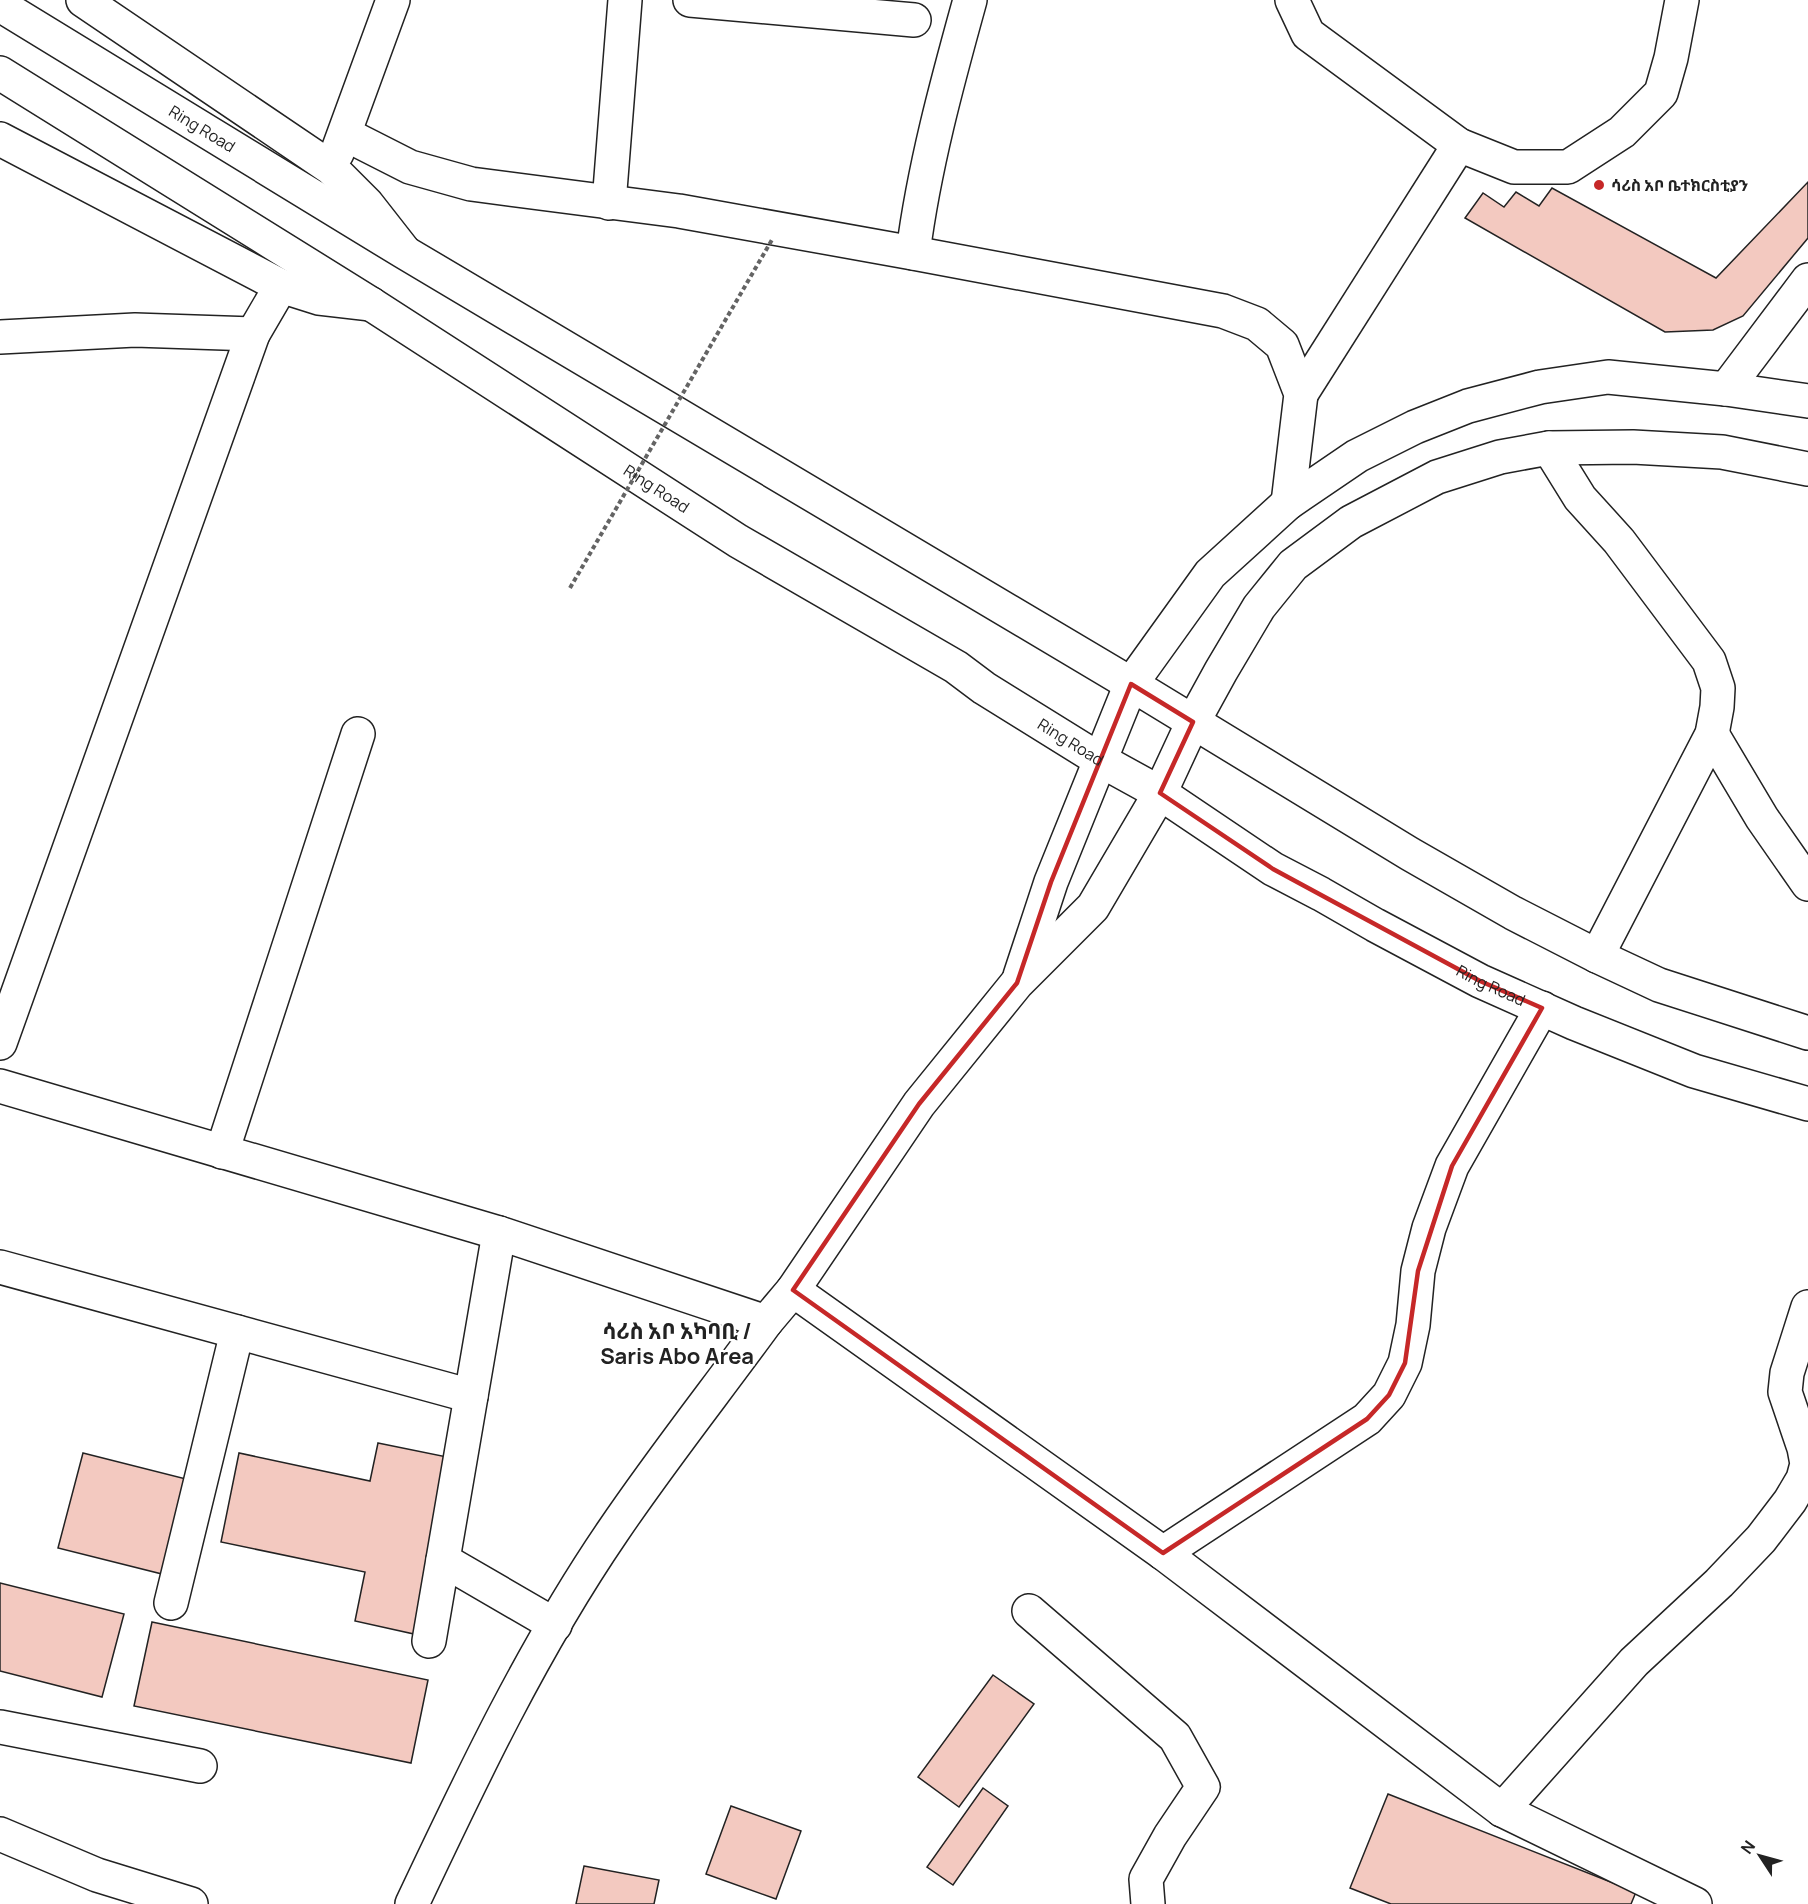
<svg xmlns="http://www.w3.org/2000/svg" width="1808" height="1904" viewBox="0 0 1808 1904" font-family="Manrope,'Noto Sans Ethiopic',sans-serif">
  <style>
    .building { fill: #f3c9c0; stroke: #222; stroke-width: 1.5 }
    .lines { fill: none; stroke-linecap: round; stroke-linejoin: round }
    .minor-casing { stroke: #222; stroke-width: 36 }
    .major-casing { stroke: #222; stroke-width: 36 }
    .highway-casing { stroke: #222; stroke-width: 36 }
    .minor { stroke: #fff; stroke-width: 33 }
    .major { stroke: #fff; stroke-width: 33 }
    .highway { stroke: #fff; stroke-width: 33 }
    .path-bridge { stroke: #646464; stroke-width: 4; stroke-dasharray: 4.5 3; stroke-linecap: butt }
    .marked { fill: none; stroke: #c62828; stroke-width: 4.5; stroke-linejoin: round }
    .poi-dot { fill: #c62828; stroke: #fff; stroke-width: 2 }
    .labels { text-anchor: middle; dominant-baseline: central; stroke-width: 4.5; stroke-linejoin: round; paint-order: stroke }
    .street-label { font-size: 16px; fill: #222; stroke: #fff }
    .poi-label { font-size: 16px; font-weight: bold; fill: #222; stroke: #fff; text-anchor: start }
    .district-label { font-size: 22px; font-weight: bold; fill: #222; stroke: #fff }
  </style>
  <rect width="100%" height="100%" fill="#fff"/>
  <g class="building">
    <path d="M1808 182V238L1743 316 1713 330 1665 332 1465 218 1483 193 1504 207 1516 192 1539 206 1552 188 1716 278Z"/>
    <path d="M378 1443 452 1458 414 1634 355 1621 365 1572 221 1542 239 1453 370 1481Z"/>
    <path d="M83 1453 190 1480 166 1575 58 1548Z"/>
    <path d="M0 1583 124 1614 102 1697 0 1671Z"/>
    <path d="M152 1622 428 1680 411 1763 134 1706Z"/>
    <path d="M993 1675 1034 1704 959 1807 918 1777Z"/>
    <path d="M983 1788 1008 1806 953 1885 927 1867Z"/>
    <path d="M1388 1794 1636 1892 1631 1904H1391L1350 1888Z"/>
    <path d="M731 1806 801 1831 776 1899 706 1874Z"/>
    <path d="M584 1866 659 1880 654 1904H576Z"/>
  </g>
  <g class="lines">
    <g class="minor-casing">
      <g id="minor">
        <path d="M83 0 331 168 367 204 403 250"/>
        <path d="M690 0 914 20"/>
        <path d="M1292 0 1308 34 1459 145 1514 167H1568L1622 132 1661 93 1671 58 1682 0"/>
        <path d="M345 134 410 167 471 184 679 211 913 253 1223 311 1257 324 1282 345 1301 394 1288 503"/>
        <path d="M0 139 281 286 319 298 371 304"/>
        <path d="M337 153 393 0"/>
        <path d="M609 203 625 0"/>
        <path d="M913 253C924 167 947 83 970 0"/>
        <path d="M0 337 135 330 253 334"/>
        <path d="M1726 389 1808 280"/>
        <path d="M1301 394 1459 145"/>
        <path d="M1549 448 1580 498 1619 541 1709 661 1718 688 1717 707 1712 734 1597 956"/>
        <path d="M1712 734 1762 818 1808 884"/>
        <path d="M0 1043 253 334 281 286"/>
        <path d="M0 1086 499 1233 766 1322"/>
        <path d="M222 1152 358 734"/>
        <path d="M0 1267 471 1396"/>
        <path d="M793 1290 1163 1553 1502 1810 1695 1904"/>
        <path d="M1163 1553 1367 1419 1389 1395 1405 1363 1413 1325 1418 1271 1429 1228 1452 1166 1542 1008"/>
        <path d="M443 1560 555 1625"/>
        <path d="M171 1603 237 1332"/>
        <path d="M1029 1611 1175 1737 1203 1787 1170 1836 1146 1879 1148 1904"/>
        <path d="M429 1641 499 1233"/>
        <path d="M0 1727 200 1766"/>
        <path d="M1502 1810 1634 1662 1719 1583 1761 1539 1790 1501 1803 1479 1807 1464 1804 1448 1785 1392 1787 1373 1808 1307"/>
        <path d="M0 1834 97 1875 191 1904"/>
      </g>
    </g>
    <g class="major-casing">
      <g id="major">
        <path d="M1020 976 1051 882 1131 684 1210 574 1288 503 1357 456 1415 427 1468 406 1540 387 1608 377 1726 389 1808 401"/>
        <path d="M412 1904C472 1777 533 1648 613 1531 661 1460 715 1392 766 1322L793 1290 919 1104 1017 983 1093 907 1160 793 1193 722 1221 671 1259 607 1293 565 1351 522 1437 477 1500 457 1549 448 1633 447 1722 452 1808 469"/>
      </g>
    </g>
    <g class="highway-casing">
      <g id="highway">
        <path id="s1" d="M0 5 404 252 1131 684 1410 854 1513 913 1597 956 1659 985 1808 1033"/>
        <path id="s2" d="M0 73 371 304 738 541 956 667 984 688 1100 760 1160 793 1273 869 1321 894 1375 925 1480 981 1574 1023 1694 1071 1808 1104"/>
      </g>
    </g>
    <use href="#minor" class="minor"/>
    <use href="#major" class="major"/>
    <use href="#highway" class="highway"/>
    <path class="path-bridge" d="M570 588 773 238"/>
  </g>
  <path class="marked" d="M1131 684 1193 722 1160 793 1273 869 1480 981 1542 1008 1452 1166 1418 1271 1405 1363 1389 1395 1367 1419 1163 1553 793 1290 919 1104 1017 983 1051 882Z"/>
  <circle class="poi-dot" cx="1599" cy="185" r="6"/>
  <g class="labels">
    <g class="street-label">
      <text stroke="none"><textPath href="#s1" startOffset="237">Ring Road</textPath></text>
      <text stroke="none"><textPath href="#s2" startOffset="777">Ring Road</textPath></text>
      <text stroke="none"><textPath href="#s2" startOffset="1263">Ring Road</textPath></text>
      <text stroke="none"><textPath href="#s2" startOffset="1749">Ring Road</textPath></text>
    </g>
    <g class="poi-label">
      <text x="1611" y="185">ሳሪስ አቦ ቤተክርስቲያን</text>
    </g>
    <g class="district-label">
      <text x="677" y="1331">ሳሪስ አቦ አካባቢ /<tspan x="677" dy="25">Saris Abo Area</tspan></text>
    </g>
  </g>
  <g transform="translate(1760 1856) rotate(306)" stroke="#ffffff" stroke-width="4.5" paint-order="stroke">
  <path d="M0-4.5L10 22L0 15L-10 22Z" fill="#222222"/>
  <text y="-9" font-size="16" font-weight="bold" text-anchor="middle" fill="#222222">N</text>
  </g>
</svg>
